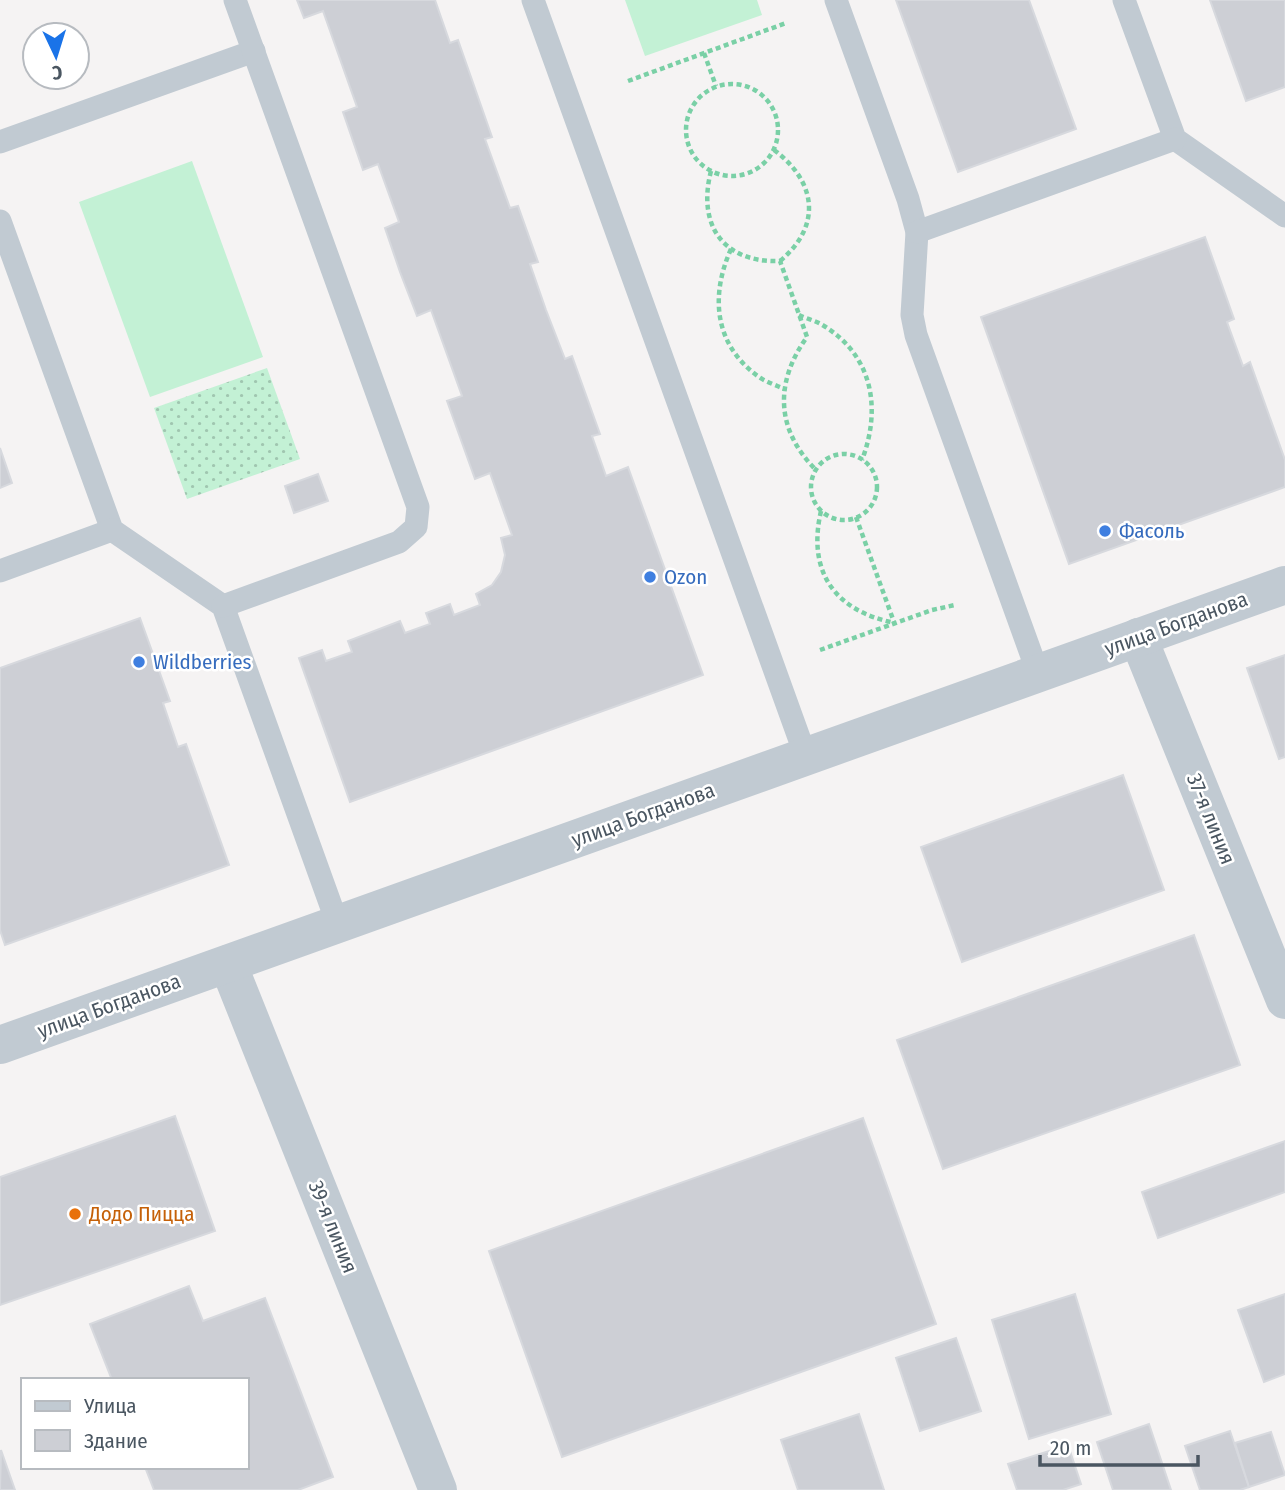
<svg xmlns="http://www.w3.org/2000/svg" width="1285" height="1490" viewBox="0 0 1285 1490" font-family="'Fira Sans Condensed',sans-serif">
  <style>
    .grass { fill: url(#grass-dots) }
    .garden { fill: #c3f1d5 }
    .building { fill: #cdcfd5; stroke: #d7d9de; stroke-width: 2 }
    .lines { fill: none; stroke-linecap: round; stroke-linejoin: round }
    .path { stroke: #7ad0a6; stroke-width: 4.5; stroke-dasharray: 5 3.5; stroke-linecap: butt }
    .lane { stroke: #c1cad2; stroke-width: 23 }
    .street { stroke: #c1cad2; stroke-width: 38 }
    .shop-dot { fill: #3f7fe0; stroke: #fff; stroke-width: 2.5 }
    .food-dot { fill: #e8710a; stroke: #fff; stroke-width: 2.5 }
    .labels { text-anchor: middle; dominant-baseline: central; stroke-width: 5; stroke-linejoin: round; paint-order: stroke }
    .shop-label { font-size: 21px; fill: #366cbe; stroke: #fff; text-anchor: start }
    .street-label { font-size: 21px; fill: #4a5661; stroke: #fff }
    .food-label { font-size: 21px; fill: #c56008; stroke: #fff; text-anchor: start }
  </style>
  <defs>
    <pattern id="grass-dots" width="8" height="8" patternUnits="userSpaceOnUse" patternTransform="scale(1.75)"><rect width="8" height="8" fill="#c3f1d5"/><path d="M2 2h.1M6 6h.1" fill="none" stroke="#a0c6b0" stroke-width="1.8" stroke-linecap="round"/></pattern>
  </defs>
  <rect width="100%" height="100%" fill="#f5f3f3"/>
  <path class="grass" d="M267 368 300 459 187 499 154 408Z"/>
  <g class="garden">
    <path d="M625 0H757L762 15 645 56Z"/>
    <path d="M192 161 263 357 150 397 79 202Z"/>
  </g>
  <g class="building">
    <path d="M297 0H435L450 43 458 40 492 137 485 139 510 208 518 206 538 262 530 264 546 310 565 359 572 356 600 434 592 436 606 476 628 467 703 675 350 802 299 658 322 650 326 661 352 652 348 641 400 621 405 633 430 624 426 613 450 604 454 615 480 605 476 594 492 585 501 572 505 555 501 538 512 535 490 473 475 479 447 401 462 396 431 310 417 316 400 272 385 228 399 222 378 164 363 170 343 112 357 107 323 11 304 18Z"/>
    <path d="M896 0H1029L1076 129 958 172Z"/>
    <path d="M1210 0H1285V87L1246 101Z"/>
    <path d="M1205 237 1234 319 1227 322 1243 366 1250 362 1285 460V487L1069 564 981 317Z"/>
    <path d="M0 448 12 483 0 488Z"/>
    <path d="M318 474 328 501 294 513 285 486Z"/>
    <path d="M140 618 170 701 163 703 178 747 186 744 229 865 5 945 0 930V668Z"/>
    <path d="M1285 655V757L1279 759 1247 668Z"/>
    <path d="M1123 775 1164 890 962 962 921 847Z"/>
    <path d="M1194 935 1240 1065 943 1169 897 1040Z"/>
    <path d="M175 1116 215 1231 0 1305V1177Z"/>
    <path d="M863 1118 936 1324 562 1457 489 1251Z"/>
    <path d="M1285 1141V1192L1158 1238 1142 1192Z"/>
    <path d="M189 1286 203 1321 265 1298 333 1477 298 1490H154L145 1467H247V1380H112L90 1324Z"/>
    <path d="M1075 1294 1111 1414 1029 1439 992 1320Z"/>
    <path d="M1285 1294V1374L1264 1382 1238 1310Z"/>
    <path d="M956 1338 981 1411 920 1431 896 1358Z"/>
    <path d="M859 1414 884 1490H798L781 1440Z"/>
    <path d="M1149 1424 1171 1490H1113L1097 1442Z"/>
    <path d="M1230 1431 1249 1487 1240 1490H1200L1185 1446Z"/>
    <path d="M1271 1432 1285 1475 1249 1487 1235 1443Z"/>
    <path d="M1068 1445 1081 1484 1063 1490H1017L1008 1464Z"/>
    <path d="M1 1450 15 1490H0Z"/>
  </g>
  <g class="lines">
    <g class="path">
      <path d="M704 53 716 86"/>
      <path d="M628 81 786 23"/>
      <circle cx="732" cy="130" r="46"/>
      <path d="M774 150C817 182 822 226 780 261"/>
      <path d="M711 171C697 225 723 263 780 261L807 337C774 383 776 430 816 470"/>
      <path d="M731 249C710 296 714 345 759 377 766 382 776 385 784 389"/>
      <path d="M799 315C807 319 817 321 824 326 874 357 881 410 862 460"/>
      <circle cx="844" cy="487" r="33"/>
      <path d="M821 511C807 571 834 611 895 623"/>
      <path d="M856 517 894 622"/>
      <path d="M820 650 932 610 955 605"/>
    </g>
    <g class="lane">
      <path d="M533 0 806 757"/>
      <path d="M836 0 908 199 917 232 912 315 916 335 1038 673"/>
      <path d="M1124 0 1175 139 1285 216"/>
      <path d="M0 142 254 51"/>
      <path d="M0 221 112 530 223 606 338 925"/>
      <path d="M917 232 1175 139"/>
      <path d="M0 571 112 530"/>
      <path d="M223 606 399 542 416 527 418 507 235 0"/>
    </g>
    <g class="street">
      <path d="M1138 637 1285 1000"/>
      <path d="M228 964 438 1490"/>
      <path d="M0 1045 1285 585"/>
    </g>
  </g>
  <g class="shop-dot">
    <circle cx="1105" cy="531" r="7"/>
    <circle cx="650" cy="577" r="7"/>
    <circle cx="139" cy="662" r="7"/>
  </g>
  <circle class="food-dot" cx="75" cy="1214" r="7"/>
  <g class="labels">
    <g class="shop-label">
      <text x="1119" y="531">Фасоль</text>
      <text x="664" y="577">Ozon</text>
      <text x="153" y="662">Wildberries</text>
    </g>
    <g class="street-label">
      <text transform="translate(1176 624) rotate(-20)">улица Богданова</text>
      <text transform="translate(643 815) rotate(-20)">улица Богданова</text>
      <text transform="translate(1211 819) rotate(68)">37-я линия</text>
      <text transform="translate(109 1006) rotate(-20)">улица Богданова</text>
      <text transform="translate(333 1227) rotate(68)">39-я линия</text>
    </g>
    <g class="food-label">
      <text x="89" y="1214">Додо Пицца</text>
    </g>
  </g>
  <rect x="21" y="1378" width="228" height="91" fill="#ffffff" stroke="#b7bbc0" stroke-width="2"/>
  <rect x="35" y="1401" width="35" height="10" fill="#c1cad2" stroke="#b7bbc0" stroke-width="2"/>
  <text x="84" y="1413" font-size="21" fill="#4a5661">Улица</text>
  <rect x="35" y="1430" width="35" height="21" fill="#cdcfd5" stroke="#b7bbc0" stroke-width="2"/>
  <text x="84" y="1448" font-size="21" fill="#4a5661">Здание</text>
  <g transform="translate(56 56) rotate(176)"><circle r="33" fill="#ffffff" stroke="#b7bbc0" stroke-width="2"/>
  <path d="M0-5L12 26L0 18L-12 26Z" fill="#1a73e8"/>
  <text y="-10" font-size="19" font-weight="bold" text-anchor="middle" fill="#4a5661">С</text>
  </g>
  <path d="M1040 1455v10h158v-10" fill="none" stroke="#4a5661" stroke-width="3.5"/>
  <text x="1050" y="1455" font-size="21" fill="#4a5661" stroke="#ffffff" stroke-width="5" paint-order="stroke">20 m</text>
</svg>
